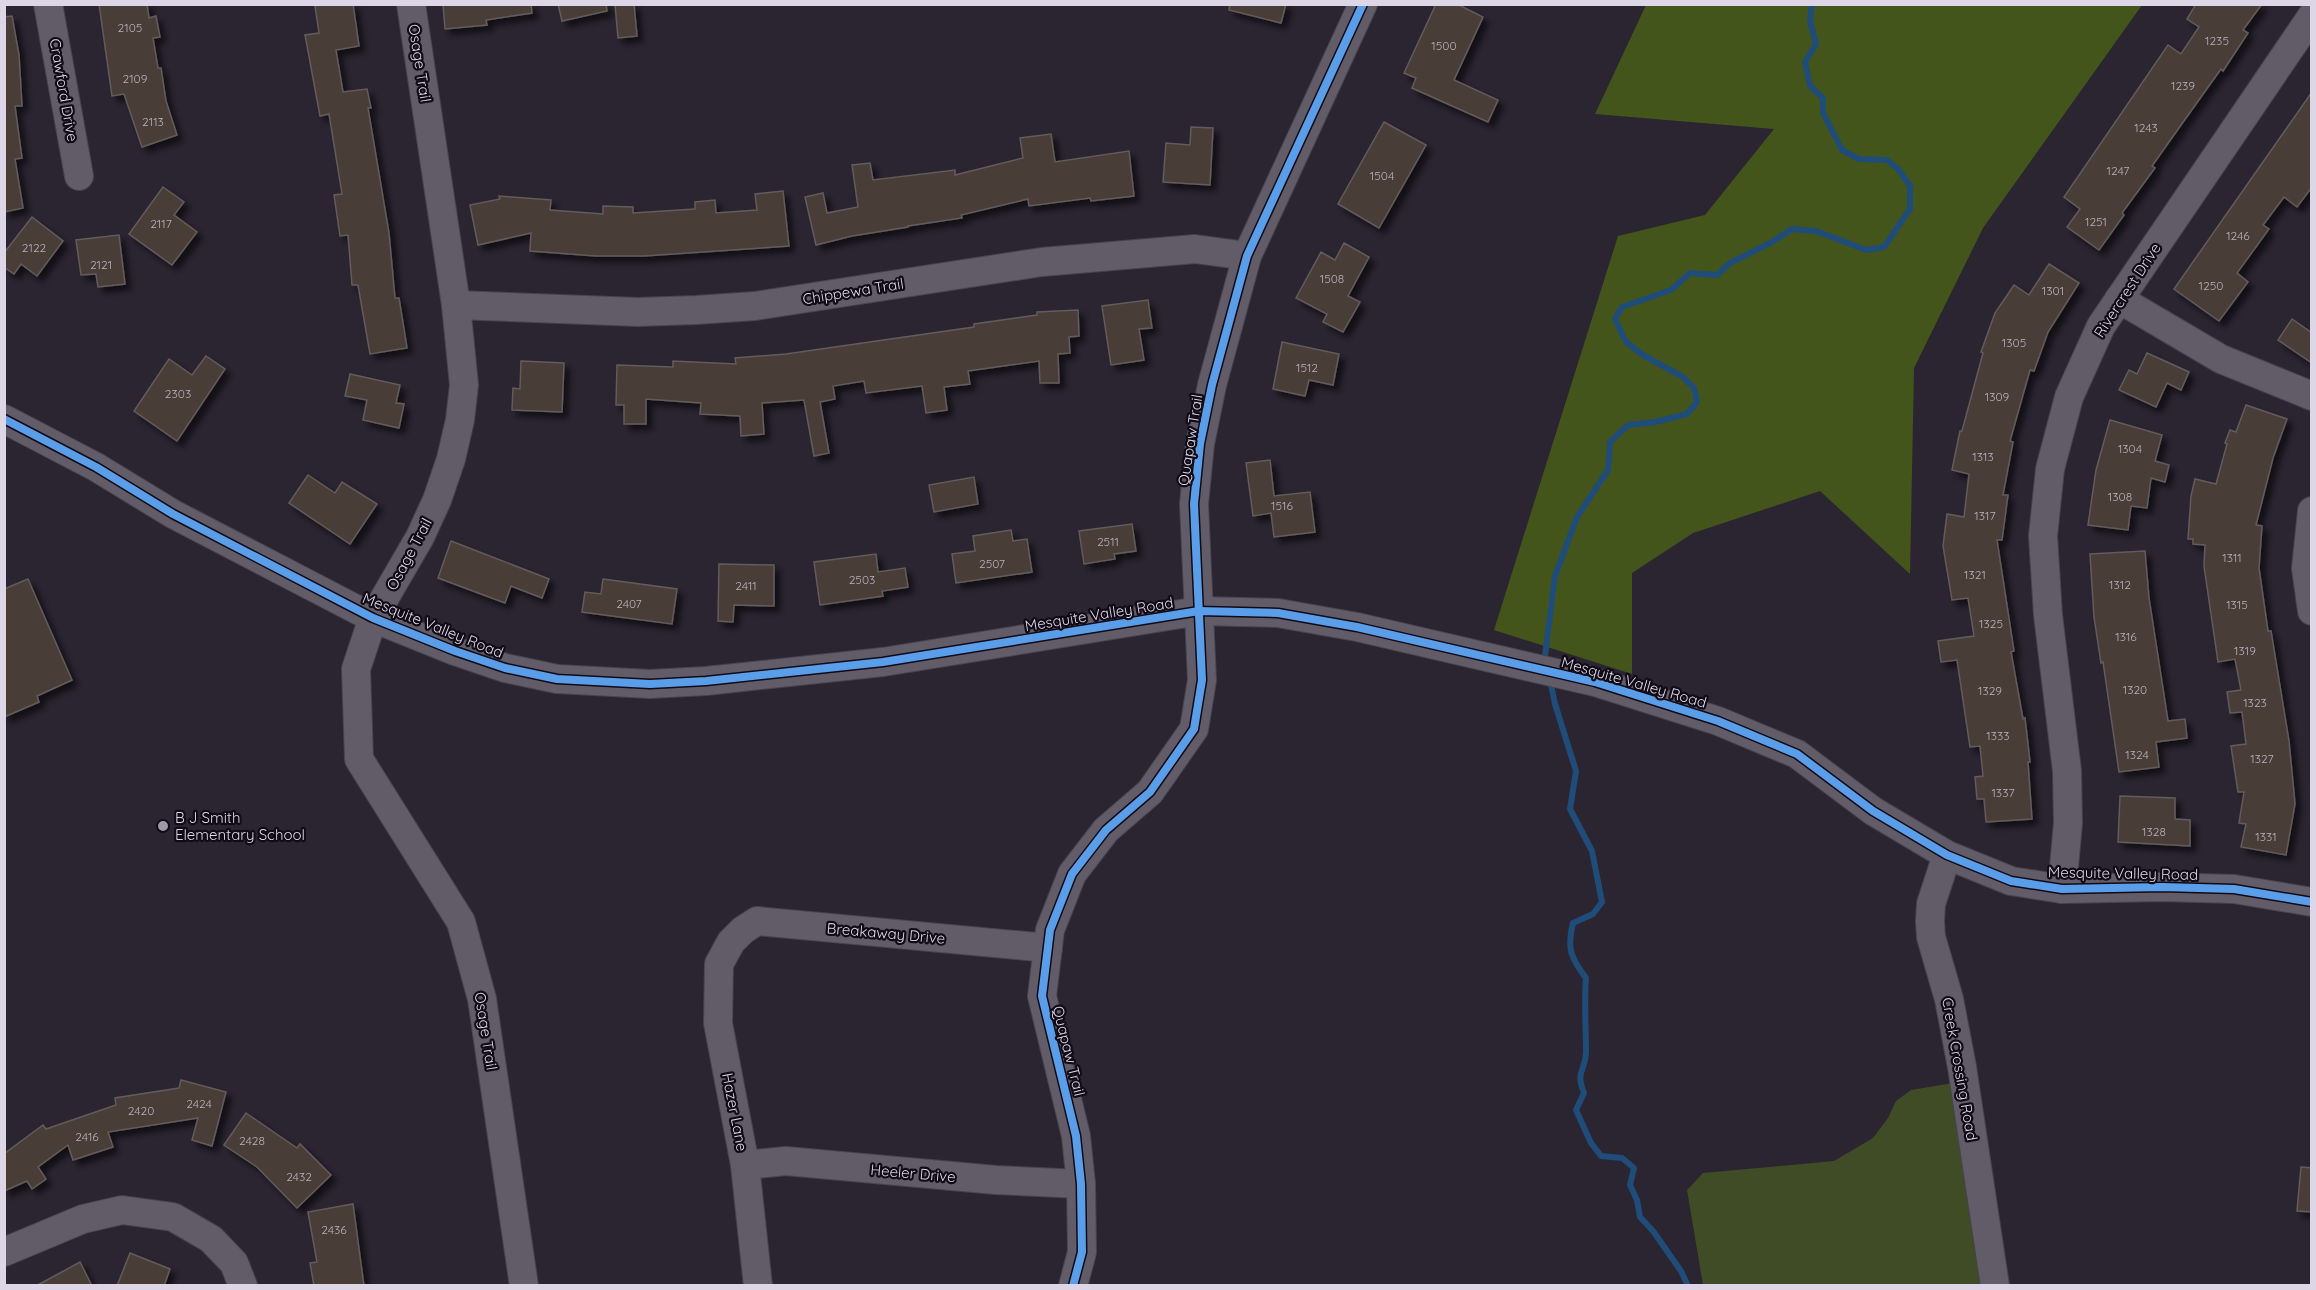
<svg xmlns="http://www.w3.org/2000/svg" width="2316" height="1290" viewBox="0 0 2316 1290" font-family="Quicksand,sans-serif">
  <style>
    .green { fill: #3f4c26 }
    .forest { fill: #44551c }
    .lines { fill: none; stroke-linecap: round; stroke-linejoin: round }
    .stream { stroke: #204c7a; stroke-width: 6 }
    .building { fill: #493d37; stroke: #635b5c; stroke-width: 1.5; filter: url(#shadow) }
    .minor-casing { stroke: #48434f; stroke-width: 30 }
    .minor { stroke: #615c68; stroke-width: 28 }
    .cycleway-casing { stroke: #100b16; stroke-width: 11 }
    .cycleway { stroke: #5a9eea; stroke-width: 8 }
    .poi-dot { fill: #9f98a8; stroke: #100b16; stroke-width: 2 }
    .labels { text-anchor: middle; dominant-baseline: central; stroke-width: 4.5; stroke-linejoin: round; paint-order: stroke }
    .number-label { font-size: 12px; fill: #b8b0bb }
    .street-label { font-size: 15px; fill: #ddd6e7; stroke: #100b16 }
    .poi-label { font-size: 15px; fill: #ddd6e7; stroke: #100b16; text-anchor: start }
  </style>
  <defs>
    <filter id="shadow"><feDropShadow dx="5.5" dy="5.5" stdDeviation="3" flood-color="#0009"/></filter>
  </defs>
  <rect width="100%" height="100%" fill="#2b2532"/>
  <path class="green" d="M1953 1083 1983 1285H1703L1687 1190 1703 1173 1834 1161 1873 1138 1888 1118 1896 1101 1911 1090Z"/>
  <path class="forest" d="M1646 5H2142L1983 228 1914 368 1910 574 1820 491 1693 533 1632 573V674L1494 630 1618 236 1705 215 1774 129 1595 114Z"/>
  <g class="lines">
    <g class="stream">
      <path d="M1546 661 1545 656 1555 576 1577 517 1608 470 1610 442 1628 425 1655 422 1687 414 1697 402 1694 388 1683 377 1643 355 1626 342 1615 319 1622 307 1671 290 1690 273 1717 275 1730 263 1772 242 1792 229 1816 231 1866 250 1884 247 1910 209V186L1898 169 1887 160 1859 159 1842 150 1823 113V98L1810 86 1805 62 1816 44 1810 21 1812 4"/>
      <path d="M1550 680 1555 704 1576 771 1570 809 1592 851 1602 902 1593 914 1573 923C1567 948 1570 957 1586 978 1584 1003 1586 1028 1586 1053 1585 1073 1575 1070 1584 1093L1576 1110 1591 1143 1601 1156 1622 1158 1634 1168 1630 1185 1637 1200 1640 1217 1653 1231 1681 1271 1688 1286"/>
    </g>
  </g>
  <g class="building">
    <path d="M99 4H147L149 18 156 16 160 37 153 38 158 68H161L166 101 177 135 142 147 124 94 112 96Z"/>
    <path d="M328 4H353L359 46 336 50 343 92 367 89 371 108H368L389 233 395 298H399L407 348 370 354 358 285H352L348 235 340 236 334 195 342 194 329 114 320 116 305 35 319 33 315 6Z"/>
    <path d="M443 4H531L532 13 486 20 487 25 445 29Z"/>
    <path d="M558 4H606L607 11 562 21Z"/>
    <path d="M615 4H634L637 36 618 38Z"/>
    <path d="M1230 4H1286L1281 23 1229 10Z"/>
    <path d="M1436 4H1457L1483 17 1454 80 1498 100 1488 122 1412 88 1416 78 1404 73Z"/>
    <path d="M2196 4H2262L2243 30 2248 33 2223 71 2221 69 2181 125 2152 166 2155 168 2122 213 2124 215 2099 250 2067 227 2080 209 2064 197 2168 45 2181 54 2199 27 2187 19Z"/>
    <path d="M12 16 19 55 22 106H15L22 158 15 159 23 208 4 212V17Z"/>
    <path d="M2312 92V187L2297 207 2284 197 2263 225 2269 229 2237 273 2248 282 2219 321 2174 289Z"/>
    <path d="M1384 122 1426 145 1379 228 1338 204Z"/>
    <path d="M1191 127 1213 128 1210 185 1163 182 1166 143 1190 145Z"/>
    <path d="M1051 134 1055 162 1129 151 1134 196 1091 201 1090 198 1029 206 1028 199 961 215 962 218 908 226V227L852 236 816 245 805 197 823 193 827 213 858 207 852 165 870 163 873 180 955 170V175L1023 158 1020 138Z"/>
    <path d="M163 187 184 202 174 215 197 232 172 265 129 234Z"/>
    <path d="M783 191 789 246 644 256H596L530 251 531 233 478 245 470 205 500 199 499 196 551 200 550 210 603 214V206L633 207V213L695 209V202L715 200 716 213 757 210 755 194Z"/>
    <path d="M32 217 63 241 37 276 21 264 14 274 4 267V253Z"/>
    <path d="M119 235 125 284 98 287 96 274 81 275 76 240Z"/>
    <path d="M1344 243 1369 257 1348 296 1360 302 1343 332 1323 322 1327 314 1296 298 1321 252 1335 260Z"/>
    <path d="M2049 264 2079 283 2048 332 2034 371 2030 370 2010 441 2013 442 2003 495H2008L2002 540H1997L2014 651 2011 652 2023 719 2025 718 2030 762H2028L2032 819 1986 822 1984 799H1977L1975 777 1983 776 1980 746 1970 747 1957 660 1941 662 1938 641 1974 636 1968 598 1952 600 1943 546 1947 514 1964 517 1969 474 1952 470 1960 431H1962L1983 353 1981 352 1995 313 2014 285 2029 295Z"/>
    <path d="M1148 300 1152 328 1139 329 1144 360 1111 365 1102 306Z"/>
    <path d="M1078 310 1079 336 1069 337 1070 353 1058 354 1059 383H1040L1039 361 968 371 970 384 944 387 947 410 926 413 922 386 866 393 864 381 833 386 835 399 820 402 829 453 814 456 804 400 762 403 764 434 741 436 740 416 700 414 701 403 646 399V424H624V405H616L617 365 673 367V361L736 364 735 358 786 354 974 327V324L1037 315V312Z"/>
    <path d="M2292 319 2312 333V363L2278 340Z"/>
    <path d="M1282 342 1339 354 1333 385 1309 380 1305 396 1273 389Z"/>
    <path d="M2147 353 2189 372 2181 390 2167 383 2156 407 2119 390 2129 370 2137 374Z"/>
    <path d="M206 356 225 369 177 441 134 411 169 359 192 375Z"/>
    <path d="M521 361 564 363 562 412 512 410 513 388 520 389Z"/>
    <path d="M350 374 400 385 396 403 404 404 399 428 363 420 367 400 345 396Z"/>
    <path d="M2246 405 2287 419 2273 458 2256 525 2262 526 2259 568 2268 631H2271L2289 741 2295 804 2286 855 2241 847 2246 824 2239 823 2244 792H2238L2231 746 2246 744 2242 712 2230 713 2227 692 2241 690 2235 659 2218 662 2204 566 2205 545 2193 544V539H2188L2191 496 2195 479 2216 484 2227 444 2225 443 2230 430 2236 432Z"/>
    <path d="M2110 420 2162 435 2155 461 2169 465 2165 482 2151 478 2147 508 2131 506 2128 530 2088 525 2096 470Z"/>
    <path d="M1270 460 1274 496 1310 492 1315 532 1274 537 1271 513 1253 516 1246 463Z"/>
    <path d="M308 475 335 493 342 482 377 504 350 544 289 503Z"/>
    <path d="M974 477 978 504 934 512 929 485Z"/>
    <path d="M1132 524 1136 551 1114 554 1115 559 1084 564 1079 531Z"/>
    <path d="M1011 530 1013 541 1027 539 1032 572 956 583 952 554 975 551 973 536Z"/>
    <path d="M451 541 549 579 542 598 511 586 505 603 438 578Z"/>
    <path d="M2145 551 2149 598 2168 721 2185 719 2187 738 2156 742 2159 767 2119 772 2103 662 2101 663 2094 617 2090 554Z"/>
    <path d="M876 554 878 572 905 568 908 587 882 591 883 596 820 605 814 562Z"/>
    <path d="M719 564 774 565V606L734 605 733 622 718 621Z"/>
    <path d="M28 579 72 680 37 696 39 702 4 717V589Z"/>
    <path d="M603 579 677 589 672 624 582 612 585 592 601 594Z"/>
    <path d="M2120 796 2175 798V819L2190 820V846L2118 842Z"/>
    <path d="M181 1080 226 1092 212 1146 192 1140 198 1118 108 1132 113 1147 73 1160 68 1145 38 1167 46 1179 32 1189 27 1181 4 1191V1154L43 1125 46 1129 116 1105 115 1098 179 1088Z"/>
    <path d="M246 1113 297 1148 300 1144 331 1175 297 1208 257 1167 224 1145Z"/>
    <path d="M2301 1167 2312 1168V1212L2297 1211Z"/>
    <path d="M353 1204 364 1286H314L310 1263 317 1262 308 1212Z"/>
    <path d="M130 1253 170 1269 164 1286H117Z"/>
    <path d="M80 1262 92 1286H36Z"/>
  </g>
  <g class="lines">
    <g class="minor-casing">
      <g id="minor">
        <path d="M48 4 79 176"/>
        <path d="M411 4 456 305 464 385 460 420 451 459 437 500 420 537 373 618 356 669 359 759 461 922 482 999 524 1286"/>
        <path d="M2119 299 2221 359 2312 396"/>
        <path d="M456 305 638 312 696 310 755 306 1042 262 1195 249 1247 256"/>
        <path d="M4 419 96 467 173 514 373 618 455 651 505 668 557 679 650 684 706 681 883 662 1199 611 1278 613 1357 627 1595 682 1718 721 1797 754 1873 811 1947 855 2011 881 2062 889 2162 887 2234 889 2312 902"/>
        <path d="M2312 511 2306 568 2312 611"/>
        <path d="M1947 855 1931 904 1930 921 1931 937 1949 999 1962 1067 1995 1286"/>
        <path d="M2062 889 2068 823 2067 771 2048 615 2043 536 2050 469 2069 397 2101 326 2312 16"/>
        <path d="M745 1165 786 1161 996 1180 1081 1184"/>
        <path d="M4 1252 83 1219 122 1210 173 1217 211 1239 234 1263 243 1286"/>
        <path d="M758 1286 745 1165 718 1023 719 964 731 942 743 930 757 921 1048 948"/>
        <path d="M1073 1286 1082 1252 1081 1184 1076 1136 1042 996 1050 930 1072 874 1106 830 1150 792 1194 729 1202 680 1194 504 1200 444 1212 385 1247 256 1363 4"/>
      </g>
    </g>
    <use href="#minor" class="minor"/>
    <g class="cycleway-casing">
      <g id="cycleway">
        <path d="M4 419 96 467 173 514 373 618 455 651 505 668 557 679 650 684 706 681 883 662 1199 611 1278 613 1357 627 1595 682 1718 721 1797 754 1873 811 1947 855 2011 881 2062 889 2162 887 2234 889 2312 902"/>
        <path d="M1073 1286 1082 1252 1081 1184 1076 1136 1042 996 1050 930 1072 874 1106 830 1150 792 1194 729 1202 680 1194 504 1200 444 1212 385 1247 256 1363 4"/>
      </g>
    </g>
    <use href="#cycleway" class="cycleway"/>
  </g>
  <circle class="poi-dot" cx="163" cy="826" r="6"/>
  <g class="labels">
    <g class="number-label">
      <text x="130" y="27">2105</text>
      <text x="2217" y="40">1235</text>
      <text x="1444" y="45">1500</text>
      <text x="135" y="78">2109</text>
      <text x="2183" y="85">1239</text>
      <text x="153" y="121">2113</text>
      <text x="2146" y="127">1243</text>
      <text x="2118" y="170">1247</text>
      <text x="1382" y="175">1504</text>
      <text x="2096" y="221">1251</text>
      <text x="161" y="223">2117</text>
      <text x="2238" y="235">1246</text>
      <text x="34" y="247">2122</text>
      <text x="101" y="264">2121</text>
      <text x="1332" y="278">1508</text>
      <text x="2211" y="285">1250</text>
      <text x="2053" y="290">1301</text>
      <text x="2014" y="342">1305</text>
      <text x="1307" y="367">1512</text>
      <text x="178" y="393">2303</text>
      <text x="1997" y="396">1309</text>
      <text x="2130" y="448">1304</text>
      <text x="1983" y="456">1313</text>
      <text x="2120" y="496">1308</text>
      <text x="1282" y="505">1516</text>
      <text x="1985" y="515">1317</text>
      <text x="1108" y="541">2511</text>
      <text x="2232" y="557">1311</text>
      <text x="992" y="563">2507</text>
      <text x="1975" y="574">1321</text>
      <text x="862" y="579">2503</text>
      <text x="2120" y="584">1312</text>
      <text x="746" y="585">2411</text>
      <text x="629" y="603">2407</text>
      <text x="2237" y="604">1315</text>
      <text x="1991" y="623">1325</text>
      <text x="2126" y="636">1316</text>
      <text x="2245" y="650">1319</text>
      <text x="2135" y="689">1320</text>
      <text x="1990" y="690">1329</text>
      <text x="2255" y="702">1323</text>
      <text x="1998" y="735">1333</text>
      <text x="2137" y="754">1324</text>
      <text x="2262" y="758">1327</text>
      <text x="2003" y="792">1337</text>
      <text x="2154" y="831">1328</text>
      <text x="2266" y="836">1331</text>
      <text x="199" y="1103">2424</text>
      <text x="141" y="1110">2420</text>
      <text x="87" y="1136">2416</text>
      <text x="252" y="1140">2428</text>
      <text x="299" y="1176">2432</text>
      <text x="334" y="1229">2436</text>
    </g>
    <g class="street-label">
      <text transform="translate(420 63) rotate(81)">Osage Trail</text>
      <text transform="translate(64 90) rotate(80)">Crawford Drive</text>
      <text transform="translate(2127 290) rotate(-57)">Rivercrest Drive</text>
      <text transform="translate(853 291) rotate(-9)">Chippewa Trail</text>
      <text transform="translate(1190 440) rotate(-81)">Quapaw Trail</text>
      <text transform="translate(409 554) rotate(-62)">Osage Trail</text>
      <text transform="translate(1099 614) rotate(-9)">Mesquite Valley Road</text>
      <text transform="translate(433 625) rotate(22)">Mesquite Valley Road</text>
      <text transform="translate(1634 682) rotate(16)">Mesquite Valley Road</text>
      <text transform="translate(2123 873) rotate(1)">Mesquite Valley Road</text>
      <text transform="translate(886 933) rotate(5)">Breakaway Drive</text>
      <text transform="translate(486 1031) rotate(81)">Osage Trail</text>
      <text transform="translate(1069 1051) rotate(76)">Quapaw Trail</text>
      <text transform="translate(1960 1069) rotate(80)">Creek Crossing Road</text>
      <text transform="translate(735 1112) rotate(79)">Hazer Lane</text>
      <text transform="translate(913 1173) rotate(5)">Heeler Drive</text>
    </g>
    <g class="poi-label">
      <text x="175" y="817">B J Smith<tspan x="175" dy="17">Elementary School</tspan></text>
    </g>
  </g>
  <rect width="2316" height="1290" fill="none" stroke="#ddd6e7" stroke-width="12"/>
</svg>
